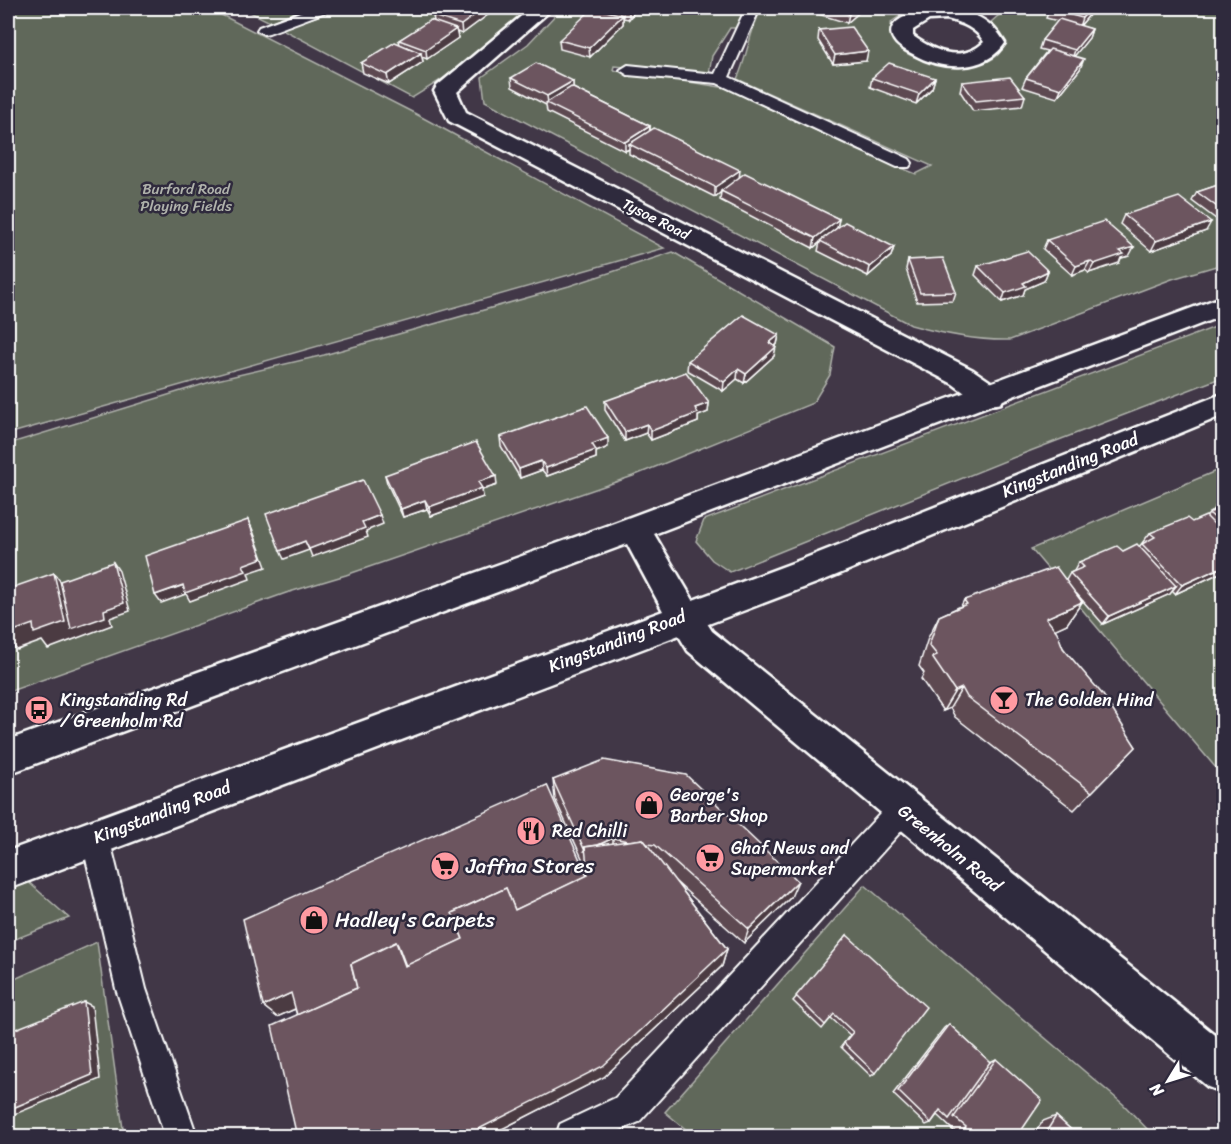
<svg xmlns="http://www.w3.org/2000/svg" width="1231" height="1144" viewBox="0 0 1231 1144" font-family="Sriracha,sans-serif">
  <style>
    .green { fill: #60675a; stroke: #b0b3ac; stroke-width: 1.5 }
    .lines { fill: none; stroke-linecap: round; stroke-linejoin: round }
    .service-casing { stroke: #fff; stroke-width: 4 }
    .minor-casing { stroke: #fff; stroke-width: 5 }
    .secondary-casing { stroke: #fff; stroke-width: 5 }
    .service { fill: #2f2a3d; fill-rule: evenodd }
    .minor { fill: #2f2a3d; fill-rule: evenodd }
    .secondary { fill: #2f2a3d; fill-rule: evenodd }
    .wall { fill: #5d4851; stroke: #fff; stroke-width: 1.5 }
    .shaded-wall { fill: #4c3b42; stroke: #fff; stroke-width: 1.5 }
    .building { fill: #6c545e; stroke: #fff; stroke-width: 1.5 }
    .labels { text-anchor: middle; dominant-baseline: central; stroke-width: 5; stroke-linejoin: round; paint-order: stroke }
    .far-park-label { font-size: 15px; fill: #b0b3ac; stroke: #2f2a3d }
    .far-street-label { font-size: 15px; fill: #fff; stroke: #2f2a3d }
    .street-label { font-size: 18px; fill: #fff; stroke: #2f2a3d }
    .poi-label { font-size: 18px; fill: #fff; stroke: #2f2a3d; text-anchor: start }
    .near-poi-label { font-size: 21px; fill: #fff; stroke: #2f2a3d; text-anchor: start }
  </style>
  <rect width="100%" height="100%" fill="#413747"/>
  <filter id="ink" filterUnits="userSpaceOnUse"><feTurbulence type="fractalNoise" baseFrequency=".0167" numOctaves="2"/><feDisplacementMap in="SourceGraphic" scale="12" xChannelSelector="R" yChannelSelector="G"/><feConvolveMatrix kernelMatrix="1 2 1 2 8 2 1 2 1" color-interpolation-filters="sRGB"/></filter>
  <g filter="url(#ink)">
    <g class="green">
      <path d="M30 8H208L414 113 664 248 8 434V11Z"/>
      <path d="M242 8H307L270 22Z"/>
      <path d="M333 8H533L473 60 412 98 280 28 318 16Z"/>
      <path d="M562 8H746L736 28H730L712 56 709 74 614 66 613 70 727 88 857 150 916 174 932 166 737 79C748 56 749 30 762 8H947L903 14 891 22C892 29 892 39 896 44 922 77 1039 74 991 22L1007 8H1223V264L1172 279 1010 340C977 341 943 334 911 325L485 101 482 77 528 44Z"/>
      <path d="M673 252 835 347 830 375 813 403 633 476 346 575 286 593 8 692V444L217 380 324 355 569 286Z"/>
      <path d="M1223 324V377L1025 453 730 572 712 560 696 541 704 520Z"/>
      <path d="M1223 468V764L1216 768 1031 549Z"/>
      <path d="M25 879 69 918 8 942V886Z"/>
      <path d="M865 885 1123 1104 1154 1136H694L665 1112Z"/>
      <path d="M97 942 124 1136H8V982Z"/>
    </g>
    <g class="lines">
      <g class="service-casing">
        <g id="service">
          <path d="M311 8H330L328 11 269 33 264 34 257 30 259 27Z"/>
          <path d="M746 8H760L729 77 909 159 912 163 909 167H897L717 83 628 75 620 70 628 65 715 74Z"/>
          <path d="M903 796 913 800 917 809 913 818 639 1122 607 1136H556L560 1124 615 1098 893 800Z"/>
          <path d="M95 823 105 827 109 837 146 989 197 1136H165L116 989 81 837 85 827Z"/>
        </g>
      </g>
      <g class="minor-casing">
        <g id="minor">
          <path d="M531 8H553L457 92 466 112 973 370 1001 389 1005 396 1001 403C982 409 968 395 953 384L449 121 434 91 437 86Z"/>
          <path d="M934 8C964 8 990 16 1005 43 985 73 942 71 913 54 907 51 898 47 894 40 881 20 921 9 934 8ZM947 19C962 23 976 28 984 42 962 63 935 52 913 36V30L929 20Z"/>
          <path d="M684 602 696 606 712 631 1224 1042V1093L1208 1087 688 651 667 616 672 606Z"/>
        </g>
      </g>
      <g class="secondary-casing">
        <path id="secondary" d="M1224 296V315L654 534 693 600 803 559 1224 393V415L827 579 8 889V851L663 611 627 544 8 774V740L606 526Z"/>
      </g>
      <use href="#service" class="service"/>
      <use href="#minor" class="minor"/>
      <use href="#secondary" class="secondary"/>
    </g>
    <g class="wall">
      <path d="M445 8H488L489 14 462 34 457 32 458 38 427 59 422 57 423 62 389 84 363 73 361 63 400 45 399 40 434 21 433 16Z"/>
      <path d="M598 8H637L629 19 623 18V24L590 57 560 49 559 40Z"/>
      <path d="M818 8H864L847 23 818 14Z"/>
      <path d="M1050 8H1095L1080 26 1092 29 1089 38 1074 56 1080 69 1057 98 1022 87 1026 78 1047 51 1039 49 1042 40 1058 21 1046 18Z"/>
      <path d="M819 30 866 61 833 64 818 40Z"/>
      <path d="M511 78 573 81V88L650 126V131L739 177 839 219 837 228 894 247 891 256 868 276 818 251 820 242 813 248 720 200 721 192 715 197 629 154V149L625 151 547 112 546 105 512 87Z"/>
      <path d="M872 78H935L932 88 916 104 870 87Z"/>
      <path d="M962 82 1025 96 1022 106 973 111 960 91Z"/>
      <path d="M1224 183V225L1192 201 1197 192Z"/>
      <path d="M1124 215 1206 231 1151 251 1120 224Z"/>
      <path d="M1047 240 1129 256 1121 258 1119 263 1089 273 1085 270 1072 275 1043 249Z"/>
      <path d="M908 260 956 292 953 301 917 302 906 269Z"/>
      <path d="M978 266 1048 271 1044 281 1025 289 1023 295 1002 302 975 275Z"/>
      <path d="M779 335 777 344 775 346 774 356 744 383 737 379 723 391 687 370 688 361Z"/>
      <path d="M605 401 709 403 708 412 698 416V422L651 440 646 433 625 441 605 410Z"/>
      <path d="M500 437 608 447 596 452V458L547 476 542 470 520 478 501 446Z"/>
      <path d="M385 475 497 485 482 490 483 497 431 516 427 509 403 517 387 483Z"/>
      <path d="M1224 500V571L1175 594 1172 591 1170 594 1103 624 1076 593 1082 602 1067 624 1055 629 1063 648 1136 747 1074 810 955 717 950 708 943 711 921 679 924 673 919 666 928 638 939 616 961 606 964 600 1066 580 1070 573 1074 571 1079 562 1139 547 1150 533 1192 522 1206 517 1211 512 1218 503Z"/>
      <path d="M553 780 791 897 744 943 676 882 727 949 722 966 604 1077 486 1137H297V1015L295 1009 277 1017 263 1006 587 876 586 867 555 799Z"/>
      <path d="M847 935 875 1073 871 1076 841 1047 850 1035 831 1018 822 1029 793 1001Z"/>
      <path d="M949 1024 990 1062 996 1059 1017 1137H952L955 1132 937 1115 931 1123 926 1125 893 1094 944 1028Z"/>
      <path d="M1056 1116 1079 1137H1032L1043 1121Z"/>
    </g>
    <g class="shaded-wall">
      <path d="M484 8H488L489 14 462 34 461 25Z"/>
      <path d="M631 8H637L629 19V10Z"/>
      <path d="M856 8H864L847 23 849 14Z"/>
      <path d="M1091 8H1095L1079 27 1082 18Z"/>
      <path d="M623 15V24L590 57 589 48Z"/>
      <path d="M456 29 458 38 427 59 426 50Z"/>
      <path d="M1092 29 1089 38 1072 59 1075 50Z"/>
      <path d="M868 51 866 61 833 64 835 55Z"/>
      <path d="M421 53 423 62 389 84 387 75Z"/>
      <path d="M1084 59 1080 69 1057 98 1061 89Z"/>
      <path d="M935 78 932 88 916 104 919 94Z"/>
      <path d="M573 81V91L548 103 547 96Z"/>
      <path d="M650 126 649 135 629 144V149L625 151V142Z"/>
      <path d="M740 170 739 179 721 191V192L715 197V187Z"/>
      <path d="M839 219 837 228 813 248 815 238Z"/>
      <path d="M1211 222 1206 231 1151 251 1156 241Z"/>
      <path d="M894 247 891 256 868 276 870 267Z"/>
      <path d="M1134 247 1129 256 1121 258 1119 263 1089 273 1094 264 1120 251Z"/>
      <path d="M1090 261 1085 270 1072 275 1076 266Z"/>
      <path d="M1048 271 1044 281 1025 289 1023 295 1002 302 1005 293 1023 283Z"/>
      <path d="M779 335 777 344 768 353 769 343Z"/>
      <path d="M776 347 774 356 744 383 746 374Z"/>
      <path d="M738 369 737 379 723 391 724 382Z"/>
      <path d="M709 403 708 412 698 416V422L651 440V431L695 408Z"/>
      <path d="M647 424 646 433 625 441V432Z"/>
      <path d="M608 438V447L596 452V458L547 476 546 468 592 444Z"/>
      <path d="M541 461 542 470 520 478 519 469Z"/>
      <path d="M496 476 497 485 482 490 483 497 431 516 429 507 478 482Z"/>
      <path d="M425 500 427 509 403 517 401 509Z"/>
      <path d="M380 515 383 524 366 531 368 537 312 557 309 549 362 522Z"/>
      <path d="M248 520 252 528 266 567 248 573 250 579 190 601 186 594 161 603 155 595 243 565Z"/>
      <path d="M305 541 309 550 284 559 280 551Z"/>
      <path d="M113 562 119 571 130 611 110 618 112 625 48 649 42 641 17 650 8 640V633L54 573 66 589 104 610Z"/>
      <path d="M1224 566V571L1175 594 1182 585Z"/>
      <path d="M1176 586 1170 594 1103 624 1109 616Z"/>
      <path d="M1082 602 1067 624 1032 640 1046 618Z"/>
      <path d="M962 688 950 708 943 711 955 691Z"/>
      <path d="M613 838V855L585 851Z"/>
      <path d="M798 881 791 897 744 943 749 929Z"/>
      <path d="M727 949 722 966 604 1077 486 1137H463Z"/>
      <path d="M291 993 304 1005 277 1017 263 1006Z"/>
      <path d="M84 1002 92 1006 100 1079 8 1117V1110Z"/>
    </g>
    <g class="building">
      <path d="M445 8H484L461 25 433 16Z"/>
      <path d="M593 8 623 15 589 48 559 40Z"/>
      <path d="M612 8H631L629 10Z"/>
      <path d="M829 8H856L849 14Z"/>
      <path d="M1050 8H1091L1082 18 1049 9Z"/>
      <path d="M1059 19 1092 29 1075 50 1042 40Z"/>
      <path d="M430 20 456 29 426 50 399 40Z"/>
      <path d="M851 27 868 51 835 55 819 30Z"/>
      <path d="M395 42 421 53 387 75 361 63Z"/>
      <path d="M1050 49 1084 59 1061 89 1026 78Z"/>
      <path d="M536 63 573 81 547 96 511 78Z"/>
      <path d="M889 63 935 78 919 94 872 78Z"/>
      <path d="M1010 77 1025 96 976 101 962 82Z"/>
      <path d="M571 87 650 126 625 142 546 103Z"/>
      <path d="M654 128 740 170 715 187 629 144Z"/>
      <path d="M745 173 839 219 815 238 721 191Z"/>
      <path d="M1224 183V212L1197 192Z"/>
      <path d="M1179 197 1211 222 1156 241 1124 215Z"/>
      <path d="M1104 221 1134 247 1120 251 1124 254 1094 264 1090 261 1076 266 1047 240Z"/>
      <path d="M845 222 894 247 870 267 820 241Z"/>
      <path d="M1027 251 1048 271 1023 283 1026 286 1005 293 978 266Z"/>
      <path d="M943 258 956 292 920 293 908 260Z"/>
      <path d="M743 315 779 335 769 343 776 347 746 374 738 369 724 382 688 361Z"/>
      <path d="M686 372 709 403 695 408 698 413 651 431 647 424 625 432 605 401Z"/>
      <path d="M587 406 608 438 592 444 596 450 546 468 541 461 519 469 500 437Z"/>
      <path d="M476 442 496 476 478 482 482 488 429 507 425 500 401 509 385 475Z"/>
      <path d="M363 480 380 515 362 522 365 528 309 549 305 541 280 551 266 514Z"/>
      <path d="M1224 500V526L1209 513 1222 507 1218 503Z"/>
      <path d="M1206 516 1224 534V566L1182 585 1142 544 1155 537 1150 533 1187 518 1192 522Z"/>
      <path d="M248 520 262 558 243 565 246 571 185 593 183 585 155 595 145 556Z"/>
      <path d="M1137 544 1176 586 1109 616 1070 573 1084 567 1079 562 1117 546 1123 551Z"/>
      <path d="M113 562 124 603 104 610 105 617 71 629 60 581Z"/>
      <path d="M1056 567 1082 602 1046 618 1057 632 1063 648 1103 695 1136 747 1092 792 967 697 962 688 955 691 932 657 937 655 929 645 939 616 967 604 964 600Z"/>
      <path d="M54 573 65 622 34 633 33 624 8 633V589Z"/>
      <path d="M604 760 686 775 798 881 749 929 655 845 647 844 643 839 628 841 613 838 598 845 585 847V851L553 780Z"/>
      <path d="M547 785 587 876 515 910 506 888 452 913 463 939 406 966 398 945 396 942 351 964 357 988 297 1015 291 993 263 1006 243 919Z"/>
      <path d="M643 839 727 949 603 1066 463 1137H297L272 1026 357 988 351 964 396 942 405 966 463 939 452 913 506 888 515 910 588 875 585 847Z"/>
      <path d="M847 935 926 1007 875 1073 844 1043 853 1032 834 1014 825 1025 796 996Z"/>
      <path d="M84 1002 92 1075 8 1110V1032Z"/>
      <path d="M949 1024 990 1062 949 1119 940 1110 931 1123 898 1091Z"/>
      <path d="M996 1059 1042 1100 1017 1137H960L966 1127 954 1117Z"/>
      <path d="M1056 1116 1079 1137H1043Z"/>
    </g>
  </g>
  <defs>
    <g id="bar-disc" transform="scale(1.5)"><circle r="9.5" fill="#ff9aa2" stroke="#2f2a3d"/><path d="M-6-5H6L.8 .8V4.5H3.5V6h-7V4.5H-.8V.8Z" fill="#111"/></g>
    <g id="bus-disc" transform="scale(1.5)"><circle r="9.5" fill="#ff9aa2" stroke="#2f2a3d"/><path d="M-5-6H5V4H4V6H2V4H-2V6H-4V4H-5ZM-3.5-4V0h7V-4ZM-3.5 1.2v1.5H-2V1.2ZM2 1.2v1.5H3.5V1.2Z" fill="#111"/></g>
    <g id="shop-disc" transform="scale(1.5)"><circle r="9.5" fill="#ff9aa2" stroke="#2f2a3d"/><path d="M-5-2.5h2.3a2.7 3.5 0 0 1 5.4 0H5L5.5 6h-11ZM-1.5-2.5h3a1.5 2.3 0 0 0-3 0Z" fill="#111"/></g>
    <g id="restaurant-disc" transform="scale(1.5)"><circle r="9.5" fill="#ff9aa2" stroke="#2f2a3d"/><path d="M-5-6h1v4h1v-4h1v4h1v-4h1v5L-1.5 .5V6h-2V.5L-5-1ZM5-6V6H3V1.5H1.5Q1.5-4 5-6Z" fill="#111"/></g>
    <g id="supermarket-disc" transform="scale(1.5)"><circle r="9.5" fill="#ff9aa2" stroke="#2f2a3d"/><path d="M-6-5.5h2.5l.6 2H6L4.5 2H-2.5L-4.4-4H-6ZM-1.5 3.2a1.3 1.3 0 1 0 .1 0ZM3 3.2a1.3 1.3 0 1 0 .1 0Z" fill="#111"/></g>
  </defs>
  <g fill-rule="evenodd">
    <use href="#bar-disc" x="1004" y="700"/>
    <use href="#bus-disc" x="39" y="710"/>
    <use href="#shop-disc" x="649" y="805"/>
    <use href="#restaurant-disc" x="531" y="831"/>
    <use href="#supermarket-disc" x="710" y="858"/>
    <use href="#supermarket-disc" x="445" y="866"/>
    <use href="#shop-disc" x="314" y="920"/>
  </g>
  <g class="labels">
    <g class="far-park-label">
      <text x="186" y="189">Burford Road<tspan x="186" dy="17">Playing Fields</tspan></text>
    </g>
    <g class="far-street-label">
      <text transform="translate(656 219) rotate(27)">Tysoe Road</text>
    </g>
    <g class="street-label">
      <text transform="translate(1070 465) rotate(-22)">Kingstanding Road</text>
      <text transform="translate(617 641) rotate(-21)">Kingstanding Road</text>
      <text transform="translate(162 812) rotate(-21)">Kingstanding Road</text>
      <text transform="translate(950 848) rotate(39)">Greenholm Road</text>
    </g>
    <g class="poi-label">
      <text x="60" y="700">Kingstanding Rd<tspan x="60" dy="21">/ Greenholm Rd</tspan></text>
      <text x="1025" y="700">The Golden Hind</text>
      <text x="670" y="795">George's<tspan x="670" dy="21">Barber Shop</tspan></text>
      <text x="552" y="831">Red Chilli</text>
      <text x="731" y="848">Ghaf News and<tspan x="731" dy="21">Supermarket</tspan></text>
    </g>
    <g class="near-poi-label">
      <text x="466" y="866">Jaffna Stores</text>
      <text x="335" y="920">Hadley's Carpets</text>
    </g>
  </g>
  <rect width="1231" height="1144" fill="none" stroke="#2f2a3d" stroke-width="30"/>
  <rect x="15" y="15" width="1201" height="1114" fill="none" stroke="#fff" stroke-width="2" filter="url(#ink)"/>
  <g transform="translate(1168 1081) rotate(232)" stroke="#2f2a3d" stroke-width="4.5" paint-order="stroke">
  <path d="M0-4.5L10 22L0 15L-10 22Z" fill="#ffffff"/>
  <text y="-9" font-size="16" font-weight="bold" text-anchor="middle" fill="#ffffff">N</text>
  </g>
</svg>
